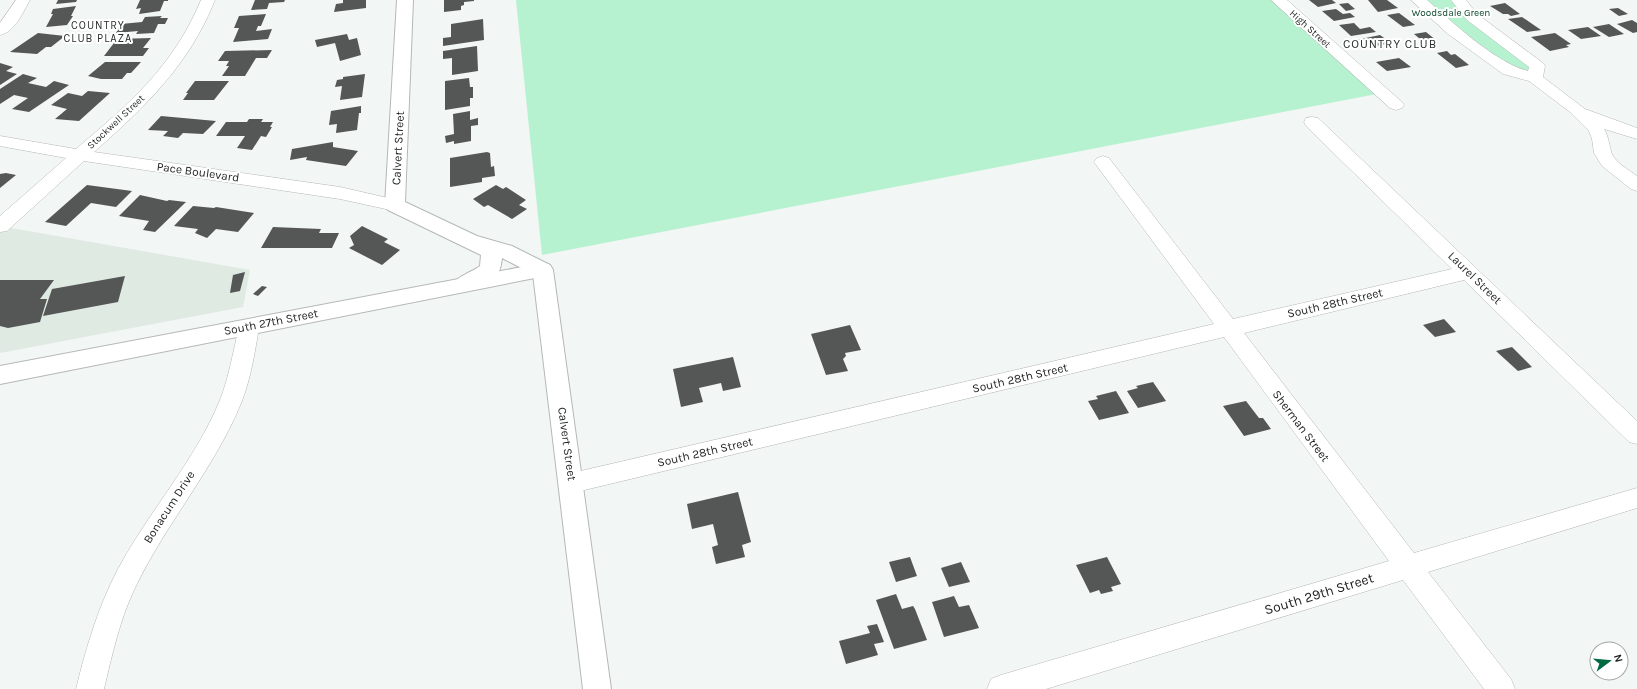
<svg xmlns="http://www.w3.org/2000/svg" width="1637" height="689" viewBox="0 0 1637 689" font-family="Karla,sans-serif">
  <style>
    .built { fill: #dfeae3 }
    .green { fill: #b7f2d0 }
    .building { fill: #545755 }
    .lines { fill: none; stroke-linecap: round; stroke-linejoin: round }
    .minor-casing { stroke: #b4b8b6; stroke-width: 1 }
    .tertiary-casing { stroke: #b4b8b6; stroke-width: 2 }
    .secondary-casing { stroke: #b4b8b6; stroke-width: 2 }
    .minor { fill: #fff; fill-rule: evenodd }
    .tertiary { fill: #fff; fill-rule: evenodd }
    .secondary { fill: #fff; fill-rule: evenodd }
    .labels { text-anchor: middle; dominant-baseline: central; stroke-width: 4; stroke-linejoin: round; paint-order: stroke }
    .far-park-label { font-size: 10px; fill: #0f492f; stroke: #fff }
    .far-street-label { font-size: 10px; fill: #1f2120; stroke: #fff }
    .far-neighbourhood-label { font-size: 11px; letter-spacing: 1px; fill: #282c2a; stroke: #fff }
    .far-quarter-label { font-size: 12px; letter-spacing: 1px; fill: #282c2a; stroke: #fff }
    .street-label { font-size: 12px; fill: #1f2120; stroke: #fff }
    .near-street-label { font-size: 14px; fill: #1f2120; stroke: #fff }
  </style>
  <rect width="100%" height="100%" fill="#f2f6f4"/>
  <path class="built" d="M0 226 250 270 243 307 0 353Z"/>
  <g class="green">
    <path d="M516 0H1278L1382 93 542 255Z"/>
    <path d="M1418 0H1458L1537 66 1535 78 1510 72Z"/>
  </g>
  <g class="building">
    <path d="M58 0H77L76 2 56 4Z"/>
    <path d="M140 0H168V1H164L160 11 139 14 141 8 136 9Z"/>
    <path d="M255 0H285L284 2 269 3 267 9 251 10Z"/>
    <path d="M343 0H366V8L334 12 336 4 343 3Z"/>
    <path d="M444 0H474V1L464 2V5L461 6V10L444 12Z"/>
    <path d="M1309 0H1332L1336 3 1318 7Z"/>
    <path d="M1368 0H1387L1398 8 1378 12Z"/>
    <path d="M1348 3 1355 9 1346 11 1339 4Z"/>
    <path d="M1505 3 1520 14 1511 16 1508 14H1503L1490 6Z"/>
    <path d="M76 6 71 16H73L67 25 46 27 53 14H51L53 9Z"/>
    <path d="M1618 8 1628 14 1619 16 1609 9Z"/>
    <path d="M1336 9 1343 14 1350 13 1355 17 1334 21 1322 11Z"/>
    <path d="M1399 13 1415 25 1403 27 1387 15Z"/>
    <path d="M266 14 261 26H258L256 31 272 29 268 39 233 42 239 28H234L239 16Z"/>
    <path d="M162 16 160 18H168L165 24H158L154 33 136 34 138 31 116 33 121 24 142 22 145 17Z"/>
    <path d="M1522 17 1541 30 1527 32 1508 19Z"/>
    <path d="M483 19 484 40 443 46V38L451 37V24Z"/>
    <path d="M1632 20 1637 23V32L1633 33 1617 24Z"/>
    <path d="M1354 23 1360 29 1370 27 1376 32 1351 36 1339 25Z"/>
    <path d="M1609 24 1624 34 1609 37 1593 27Z"/>
    <path d="M1588 27 1601 36 1581 39 1568 30Z"/>
    <path d="M1426 32 1437 41 1425 43 1414 34Z"/>
    <path d="M38 33 65 36 51 47H46L37 54 10 52Z"/>
    <path d="M1555 33 1571 44 1566 45 1569 47 1550 51 1531 37Z"/>
    <path d="M347 34 349 40 357 38 361 55 340 61 335 43 317 47 315 40Z"/>
    <path d="M1380 35 1391 43 1367 48 1356 40Z"/>
    <path d="M151 38 143 48H149L143 56H104L117 39Z"/>
    <path d="M477 46 478 71 452 75V58L443 59V51Z"/>
    <path d="M272 50 267 58H256L245 76H222L229 66H226L229 61H218L225 51Z"/>
    <path d="M1447 51 1451 55 1455 54 1469 65 1456 68 1437 53Z"/>
    <path d="M1399 58 1411 67 1387 71 1376 62Z"/>
    <path d="M105 62H141L131 73H127L122 79H101L88 76Z"/>
    <path d="M0 63 13 67 6 71 17 74 0 85Z"/>
    <path d="M23 74 37 78 28 83 46 87 54 81 69 85 29 112 12 109 28 98 14 95 0 104V89Z"/>
    <path d="M365 74 362 97 340 100 342 86 335 87 337 80 343 79V77Z"/>
    <path d="M469 78 470 87H473V98H470V106L445 110V81Z"/>
    <path d="M195 81H229L214 100H183L188 93H186Z"/>
    <path d="M88 91 110 93 79 121 55 119 67 109 51 105 68 93 82 96Z"/>
    <path d="M361 106V113H359L357 130 336 133 337 124 329 125 331 111Z"/>
    <path d="M470 111V120L478 118V125L471 126V141L454 144V141L446 143 445 136 454 134 453 114Z"/>
    <path d="M161 116 216 121 203 134 183 133 178 138 163 136 168 131 148 130Z"/>
    <path d="M249 119H263L261 122H273L270 127H272L266 137 261 136 252 150 237 148 245 136H216L226 122H247Z"/>
    <path d="M333 142V147L358 151 346 166 306 160 307 157 290 160 292 149Z"/>
    <path d="M487 152 490 153 491 167 494 166 495 176 482 178V182L450 187V158Z"/>
    <path d="M6 173 16 175 0 188V174Z"/>
    <path d="M87 185 132 191 116 207 91 203 66 226 45 222Z"/>
    <path d="M496 185 503 189 506 187 526 200 519 205 527 209 512 219 488 205 484 207 473 199Z"/>
    <path d="M140 195 167 201 169 200 186 202 155 232 143 230 149 221 119 216Z"/>
    <path d="M193 206 214 208 216 207 254 213 238 232 216 229 207 238 195 233 198 229 174 226Z"/>
    <path d="M362 226 388 239 384 242 400 250 382 265 349 248 354 245 350 236Z"/>
    <path d="M273 227 321 229 319 233H339L332 248H261Z"/>
    <path d="M245 272 240 291 230 293 233 275Z"/>
    <path d="M125 276 118 302 43 316 52 289Z"/>
    <path d="M0 280H54L40 299H47L40 322 8 328 0 326Z"/>
    <path d="M262 286 267 287 258 296 253 294Z"/>
    <path d="M1444 319 1456 332 1435 337 1423 325Z"/>
    <path d="M850 325 861 350 845 353 846 356 843 359 848 371 826 375 811 334Z"/>
    <path d="M1512 347 1532 367 1518 371 1496 351Z"/>
    <path d="M733 357 741 387 723 391 721 383 699 388 703 402 681 407 673 369Z"/>
    <path d="M1153 382 1166 401 1138 408 1127 391 1138 388 1136 386Z"/>
    <path d="M1116 391 1129 413 1099 420 1088 401 1098 399 1096 396Z"/>
    <path d="M1246 401 1259 418H1263L1271 429 1244 436 1223 406Z"/>
    <path d="M738 492 751 542 742 545 745 557 716 564 712 547 718 545 713 524 692 529 687 504Z"/>
    <path d="M910 557 917 576 896 582 889 562Z"/>
    <path d="M1107 557 1121 584 1111 587 1113 591 1101 594 1099 590 1090 593 1076 565Z"/>
    <path d="M961 562 970 582 949 587 941 568Z"/>
    <path d="M896 594 902 609 913 606 915 609 927 640 894 649 876 600Z"/>
    <path d="M954 596 959 607 969 605 979 628 944 637 932 602Z"/>
    <path d="M877 624 884 642 874 644 878 655 846 664 839 641 870 633 867 626Z"/>
  </g>
  <g class="lines">
    <g class="minor-casing">
      <g id="minor">
        <path d="M16 0H30C23 12 15 32 0 35V23Z"/>
        <path d="M201 0H215C189 65 146 106 94 152L340 187 401 201 404 205 401 209 395 211 340 199 84 161 7 231 0 232V216L66 158 0 146V136L76 149C130 103 173 67 201 0Z"/>
        <path d="M1271 0H1287L1402 102 1404 105 1402 108 1396 110 1390 108Z"/>
        <path d="M1411 0H1427C1452 22 1496 63 1528 71L1529 67 1467 20 1451 0H1466L1477 14 1543 63 1545 66 1543 77 1585 109 1637 128V139L1604 129C1609 137 1609 146 1612 154 1616 163 1629 170 1637 176V191L1631 189 1602 166 1594 153 1592 139 1589 131 1570 112 1529 81 1503 74 1448 34Z"/>
        <path d="M1312 117 1318 118 1637 421V444L1629 442 1464 280 1244 333 1414 553 1637 488V508L1428 572 1511 679 1515 689H1484L1403 580 1046 689H987L991 679 1001 675 1389 561 1224 337 572 493 564 490 560 483 564 476 572 473 1214 324 1097 166 1094 162 1097 158 1103 156 1109 158 1233 319 1452 269 1306 126 1304 122 1306 118Z"/>
        <path d="M249 319 256 321 259 327C255 352 251 377 242 401 215 468 166 523 135 588 120 619 112 655 104 689H76C86 648 98 607 118 569 149 511 195 461 220 400 229 377 233 352 239 327L242 321Z"/>
      </g>
    </g>
    <g class="tertiary-casing">
      <path id="tertiary" d="M397 0H413L405 202 477 236 512 246 550 265 553 270 611 689H583L533 274 502 258C501 263 501 269 498 273 489 284 468 294 455 290L452 285C456 277 472 272 480 266L481 255 388 210 385 205Z"/>
    </g>
    <g class="secondary-casing">
      <path id="secondary" d="M543 263 550 265 553 270 550 275 0 384V366Z"/>
    </g>
    <use href="#minor" class="minor"/>
    <use href="#tertiary" class="tertiary"/>
    <use href="#secondary" class="secondary"/>
  </g>
  <g class="labels">
    <g class="far-park-label">
      <text x="1451" y="13">Woodsdale Green</text>
    </g>
    <g class="far-street-label">
      <text transform="translate(1310 29) rotate(42)">High Street</text>
      <text transform="translate(116 122) rotate(-43)">Stockwell Street</text>
    </g>
    <g class="far-neighbourhood-label">
      <text x="98" y="25">COUNTRY<tspan x="98" dy="13">CLUB PLAZA</tspan></text>
    </g>
    <g class="far-quarter-label">
      <text x="1390" y="44">COUNTRY CLUB</text>
    </g>
    <g class="street-label">
      <text transform="translate(398 148) rotate(-87)">Calvert Street</text>
      <text transform="translate(198 172) rotate(8)">Pace Boulevard</text>
      <text transform="translate(1475 278) rotate(44)">Laurel Street</text>
      <text transform="translate(1335 303) rotate(-13)">South 28th Street</text>
      <text transform="translate(271 322) rotate(-11)">South 27th Street</text>
      <text transform="translate(1020 378) rotate(-13)">South 28th Street</text>
      <text transform="translate(1301 426) rotate(53)">Sherman Street</text>
      <text transform="translate(567 444) rotate(82)">Calvert Street</text>
      <text transform="translate(705 452) rotate(-13)">South 28th Street</text>
      <text transform="translate(169 507) rotate(-57)">Bonacum Drive</text>
    </g>
    <g class="near-street-label">
      <text transform="translate(1319 594) rotate(-17)">South 29th Street</text>
    </g>
  </g>
  <g transform="translate(1609 661) rotate(74)"><circle r="19" fill="#ffffff" stroke="#a5a6a6"/>
  <path d="M0-3L7 15L0 10L-7 15Z" fill="#006b42"/>
  <text y="-6" font-size="11" font-weight="bold" text-anchor="middle" fill="#1f2120">N</text>
  </g>
</svg>
